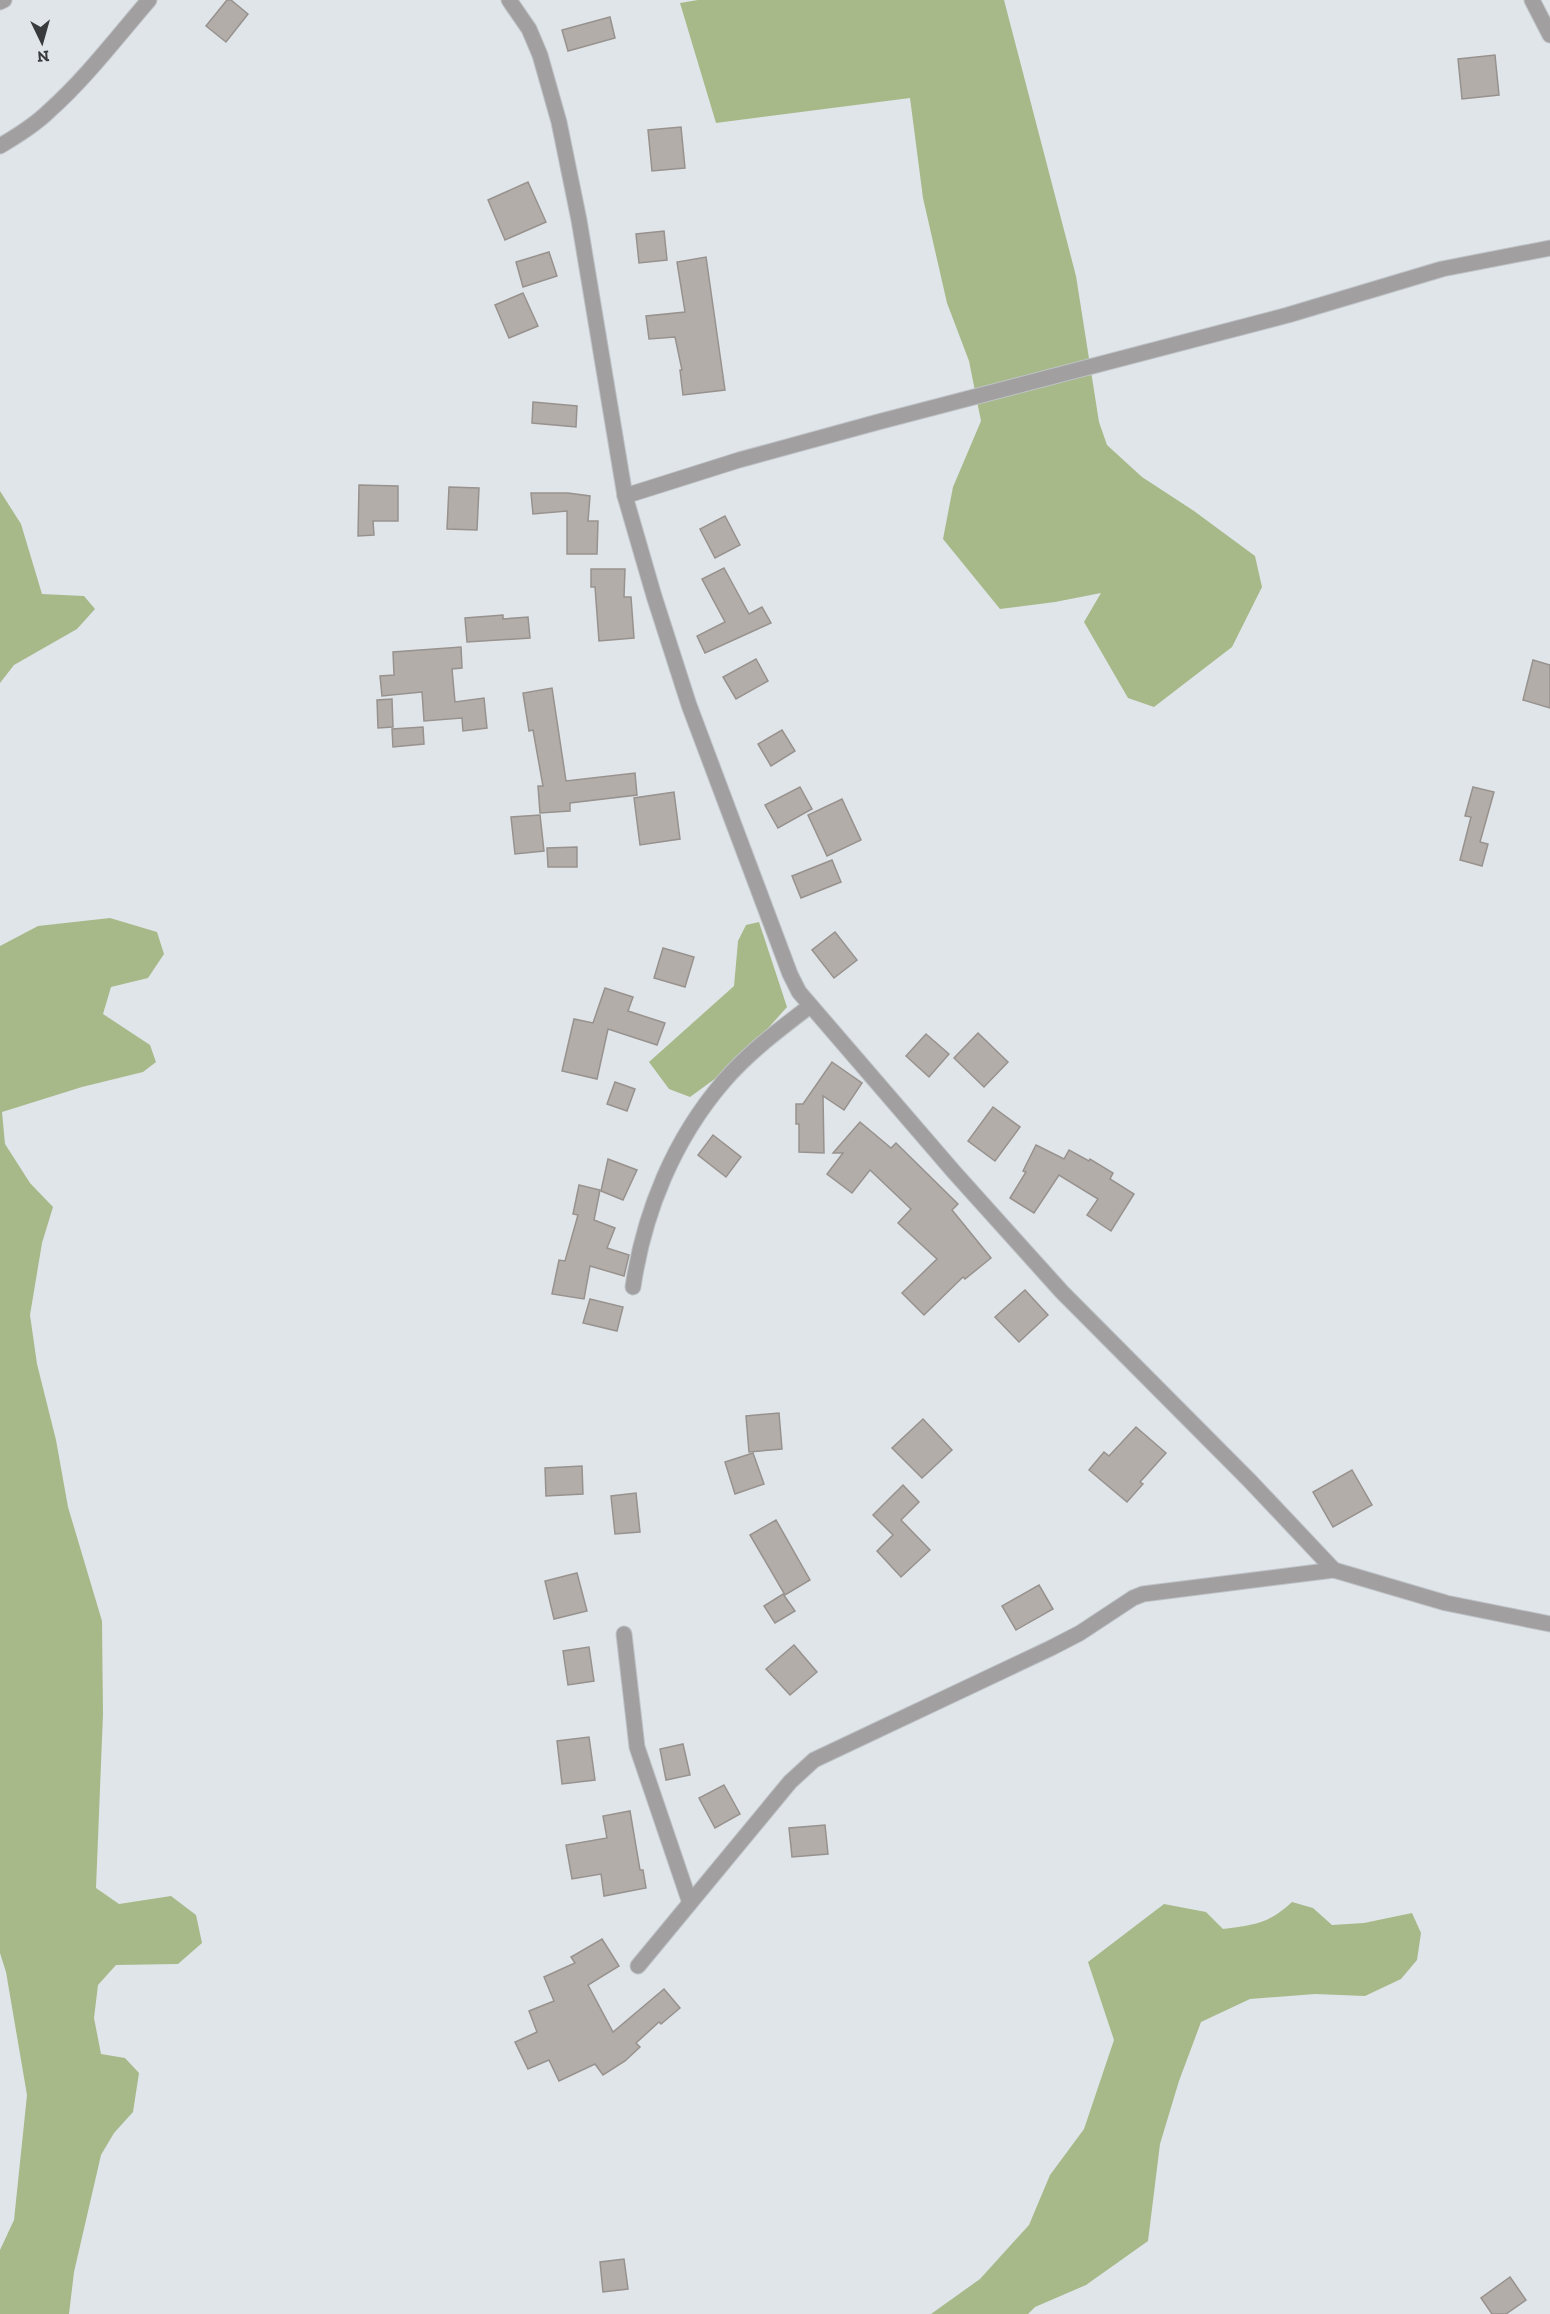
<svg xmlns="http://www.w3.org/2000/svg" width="1550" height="2314" viewBox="0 0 1550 2314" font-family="'Zilla Slab',serif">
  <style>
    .forest { fill: #a7b989 }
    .building { fill: #b2ada9; stroke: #98928e; stroke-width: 1.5 }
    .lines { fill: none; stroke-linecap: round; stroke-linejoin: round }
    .street-casing { stroke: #bec3c7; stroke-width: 17 }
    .street { stroke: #a29fa0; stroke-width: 15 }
  </style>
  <rect width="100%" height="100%" fill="#e0e5ea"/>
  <g class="forest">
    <path d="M698 0H1004L1076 276 1099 422 1107 445 1142 477 1194 511 1255 556 1262 587 1232 647 1154 707 1128 698 1084 622 1101 593 1055 602 1000 609 943 539 953 487 981 421 969 361 947 303 923 198 910 98 716 123 680 3Z"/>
    <path d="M0 491 21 524 42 594 84 596 95 609 77 629 14 665 0 683Z"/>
    <path d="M110 918 157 932 164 954 148 978 111 987 103 1014 150 1045 156 1062 143 1072 82 1087 2 1112 5 1144 30 1183 53 1207 42 1243 30 1315 37 1364 56 1440 68 1507 102 1621 103 1714 96 1888 119 1904 171 1896 196 1915 202 1943 178 1964 116 1965 98 1985 94 2018 101 2054 125 2058 139 2073 133 2112 114 2133 101 2155 74 2272 69 2314H0V2250L14 2220 27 2095 6 1972 0 1953V946L38 926Z"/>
    <path d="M759 922 787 1007 738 1062 690 1097 669 1089 649 1062 734 986 738 941 746 925Z"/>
    <path d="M1292 1902 1313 1908 1332 1925 1364 1923 1412 1913 1421 1933 1417 1960 1401 1979 1365 1996 1315 1994 1250 1999 1201 2022 1179 2081 1160 2144 1148 2241 1086 2285 1035 2307 1028 2314H931L980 2279 1029 2225 1050 2175 1084 2129 1114 2040 1088 1962 1164 1904 1206 1912 1223 1929C1255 1925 1268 1924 1292 1902Z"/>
  </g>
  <g class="building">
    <path d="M227 0H231L248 14 226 42 206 26Z"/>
    <path d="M610 17 615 38 568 51 562 30Z"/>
    <path d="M1495 55 1499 95 1462 99 1458 59Z"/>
    <path d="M681 127 685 168 652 171 648 130Z"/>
    <path d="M528 182 546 222 505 240 488 200Z"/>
    <path d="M664 231 667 260 639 263 636 234Z"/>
    <path d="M549 252 557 276 523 287 516 262Z"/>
    <path d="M706 257 725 390 683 395 680 370H682L675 337 649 339 646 316 685 312 677 262Z"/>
    <path d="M523 293 538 326 509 338 495 305Z"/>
    <path d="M533 402 577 406 576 427 532 423Z"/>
    <path d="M359 485 398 486V521H373L374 535 358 536Z"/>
    <path d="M449 487 479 488 477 530 447 529Z"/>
    <path d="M531 493H568L590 496 588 521H598L597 554H567V511L533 514Z"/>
    <path d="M725 516 740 545 715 558 700 529Z"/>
    <path d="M724 568 749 614 762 607 771 623 705 653 697 636 725 622 702 579Z"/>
    <path d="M591 569H625L624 597H631L634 638 599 641 595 587H591Z"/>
    <path d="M503 615V619L528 617 530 638 467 642 465 618Z"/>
    <path d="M461 647 462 668 452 669 455 702 484 698 487 728 463 731 462 718 424 721 422 692 382 696 380 676 394 675 393 652Z"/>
    <path d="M756 659 768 681 736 699 723 677Z"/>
    <path d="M1533 660 1550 665V708L1523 700Z"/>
    <path d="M552 688 566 781 635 773 637 795 570 803V811L540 813 538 786H543L533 730 529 731 523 693Z"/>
    <path d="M392 699 393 727 378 728 377 700Z"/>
    <path d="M423 727 424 744 393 747 392 729Z"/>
    <path d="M782 730 795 751 771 766 758 744Z"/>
    <path d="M800 787 812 809 778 828 765 805Z"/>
    <path d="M1473 787 1494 792 1480 842 1488 844 1482 866 1460 860 1471 817 1465 816Z"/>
    <path d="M674 792 680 839 640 845 634 798Z"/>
    <path d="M842 799 861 840 827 856 808 815Z"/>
    <path d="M540 815 544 851 515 854 511 817Z"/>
    <path d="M577 847V867H548L547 848Z"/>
    <path d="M832 860 841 882 801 898 792 876Z"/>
    <path d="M835 932 857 960 834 978 812 950Z"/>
    <path d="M663 948 694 957 685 987 654 978Z"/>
    <path d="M605 988 633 997 628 1011 665 1023 657 1045 608 1029 597 1079 562 1071 574 1019 593 1023Z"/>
    <path d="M978 1033 1008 1062 984 1087 954 1058Z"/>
    <path d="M926 1034 949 1054 929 1077 906 1056Z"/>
    <path d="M832 1062 862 1083 844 1110 823 1096 824 1153 799 1152V1124H796V1104H803Z"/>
    <path d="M615 1082 635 1089 627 1111 607 1104Z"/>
    <path d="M993 1107 1020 1127 995 1161 968 1141Z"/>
    <path d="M860 1122 891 1148 896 1143 958 1204 952 1210 991 1258 965 1279 963 1277 924 1315 902 1293 937 1259 898 1223 911 1209 870 1170 852 1193 827 1174 843 1153H833Z"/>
    <path d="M713 1135 741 1157 726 1177 698 1155Z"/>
    <path d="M1036 1145 1064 1159 1069 1150 1089 1161 1090 1159 1113 1173 1110 1179 1134 1194 1111 1231 1087 1215 1098 1199 1059 1175 1034 1213 1010 1198 1026 1172 1023 1171Z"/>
    <path d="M608 1159 637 1170 623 1200 601 1191Z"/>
    <path d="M579 1185 600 1190 594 1220 615 1228 607 1248 629 1255 624 1276 590 1266 584 1299 552 1294 559 1260 565 1261 578 1215 573 1214Z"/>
    <path d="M1025 1290 1048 1315 1019 1342 995 1317Z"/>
    <path d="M590 1299 623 1307 617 1331 583 1323Z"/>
    <path d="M779 1413 782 1449 749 1452 746 1416Z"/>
    <path d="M923 1419 952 1450 922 1478 892 1448Z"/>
    <path d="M1136 1427 1166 1453 1140 1482 1143 1484 1127 1502 1089 1470 1104 1452 1109 1456Z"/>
    <path d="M753 1453 764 1484 735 1494 725 1462Z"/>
    <path d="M582 1466 583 1494 546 1496 545 1468Z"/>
    <path d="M1352 1470 1372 1505 1333 1527 1313 1492Z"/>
    <path d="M903 1485 919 1502 901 1520 930 1550 901 1577 877 1551 893 1535 873 1515Z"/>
    <path d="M636 1493 640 1532 615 1534 611 1496Z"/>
    <path d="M776 1520 810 1580 785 1595 750 1535Z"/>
    <path d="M577 1573 587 1611 554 1619 545 1581Z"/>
    <path d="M1039 1585 1053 1609 1016 1630 1002 1606Z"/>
    <path d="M783 1594 795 1611 775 1623 764 1606Z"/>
    <path d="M794 1645 817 1672 790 1695 766 1669Z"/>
    <path d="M589 1647 594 1681 568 1685 563 1651Z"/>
    <path d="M589 1737 595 1780 562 1784 557 1741Z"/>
    <path d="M683 1744 690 1775 666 1780 660 1749Z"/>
    <path d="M724 1785 740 1814 715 1828 699 1798Z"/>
    <path d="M630 1811 640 1870H643L646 1888 604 1896 601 1874 572 1879 566 1845 607 1838 603 1816Z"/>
    <path d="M825 1825 828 1854 792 1857 789 1828Z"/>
    <path d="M602 1939 619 1966 588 1985 613 2032 664 1989 680 2008 661 2024 659 2022 636 2043 640 2047 625 2061 603 2075 595 2064 559 2081 549 2060 528 2069 515 2042 537 2032 529 2011 554 2001 544 1977 575 1963 571 1957Z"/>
    <path d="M624 2259 628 2289 603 2292 600 2262Z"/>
    <path d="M1510 2277 1526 2300 1506 2314H1492L1481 2298Z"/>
  </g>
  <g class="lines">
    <g class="street-casing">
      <g id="street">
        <path d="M509 0 529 29 540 55 559 122 579 220 625 496 654 596 689 705 790 974 799 992 954 1172 1062 1292 1250 1481 1334 1570 1446 1603 1550 1624"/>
        <path d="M1532 0 1550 35"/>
        <path d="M0 2 4 0"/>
        <path d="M0 146C17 136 35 125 49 111 86 78 117 37 149 0"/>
        <path d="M625 496 739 460 878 422 1288 315 1442 269 1550 248"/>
        <path d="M633 1287C644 1212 674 1139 724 1081 749 1052 780 1029 810 1006"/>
        <path d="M624 1634 637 1747 690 1903"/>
        <path d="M638 1966 790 1782 814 1760 1051 1648 1080 1633 1133 1598 1143 1594 1334 1570"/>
      </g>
    </g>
    <use href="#street" class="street"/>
  </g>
  <g transform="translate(42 42) rotate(175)" stroke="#e0e5ea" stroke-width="4.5" paint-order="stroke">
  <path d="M0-4.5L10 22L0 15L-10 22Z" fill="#383a3c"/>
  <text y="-9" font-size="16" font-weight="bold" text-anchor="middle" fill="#383a3c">N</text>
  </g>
</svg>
